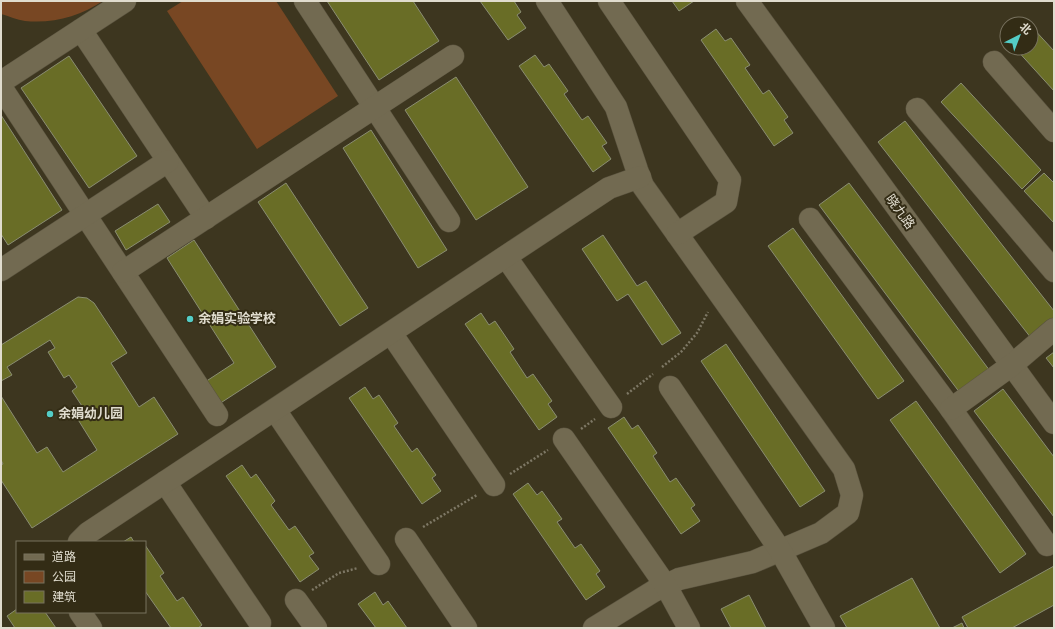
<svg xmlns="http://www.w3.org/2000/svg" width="1055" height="629" viewBox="0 0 1055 629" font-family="'Varela Round','Noto Sans SC',sans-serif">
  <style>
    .green { fill: #784723 }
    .building { fill: #696d26; stroke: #8a8d72 }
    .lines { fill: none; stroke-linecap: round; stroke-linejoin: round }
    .minor-casing { stroke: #59523e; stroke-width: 23 }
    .path { stroke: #7e7865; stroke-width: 2.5; stroke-dasharray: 2 2; stroke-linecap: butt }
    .minor { stroke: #726a51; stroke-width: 22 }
    .poi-dot { fill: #54cdc7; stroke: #332c15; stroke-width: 1.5 }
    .labels { text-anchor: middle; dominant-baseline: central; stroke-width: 4; stroke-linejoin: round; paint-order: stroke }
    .street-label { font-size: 13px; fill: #e0dcce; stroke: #332c15 }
    .poi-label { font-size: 13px; font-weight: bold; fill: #e0dcce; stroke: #332c15; text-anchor: start }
  </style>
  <rect width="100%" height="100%" fill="#3d361f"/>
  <g class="green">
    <path d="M1 1H103C80 16 53 24 25 21 17 20 9 16 1 14Z"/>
    <path d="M183 1H276L338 96 257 149 167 11Z"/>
  </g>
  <g class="building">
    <path d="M327 1H413L439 41 379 80Z"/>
    <path d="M480 1H514L521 12 517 15 526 28 508 40Z"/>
    <path d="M672 1H694L679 11Z"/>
    <path d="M1031 26 1054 51V91L1015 48H1031Z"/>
    <path d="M716 29 725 41 731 38 750 65 745 68 763 94 769 90 788 117 784 120 793 133 774 146 701 40Z"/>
    <path d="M535 55 544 67 549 64 568 91 564 94 582 120 588 116 607 143 602 146 611 159 593 172 519 66Z"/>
    <path d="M69 56 137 156 89 188 21 88Z"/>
    <path d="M456 77 528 187 476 220 405 110Z"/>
    <path d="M961 83 1041 170 1022 189 941 102Z"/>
    <path d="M1 115 62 210 8 245 1 234Z"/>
    <path d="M905 121 1054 311V320L1031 338 878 142Z"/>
    <path d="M371 130 447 250 418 268 343 148Z"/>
    <path d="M1044 173 1054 183V223L1024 191Z"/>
    <path d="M286 183 368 308 340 326 258 202Z"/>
    <path d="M849 183 990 371 960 393 819 205Z"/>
    <path d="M158 204 170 222 126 250 115 231Z"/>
    <path d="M793 228 904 381 878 399 768 246Z"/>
    <path d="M603 235 637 286 646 281 681 333 662 345 628 294 617 301 582 249Z"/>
    <path d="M194 240 276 367 219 404 205 382 234 363 167 258Z"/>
    <path d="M78 297 87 298 94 303 127 353 111 363 139 407 154 397 178 434 32 528 1 480V465L3 464 1 460V396L37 453 47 447 63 472 97 450 77 418 86 412 72 391 77 387 69 375 64 378 48 352 55 348 50 340 7 367 12 375 1 381V345Z"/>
    <path d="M481 313 489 325 495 321 514 349 510 352 527 378 533 374 552 401 548 404 557 417 539 430 465 324Z"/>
    <path d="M726 344 825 491 800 507 701 361Z"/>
    <path d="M1054 352V368L1046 358Z"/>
    <path d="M365 387 373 399 379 395 398 423 394 426 412 452 417 448 436 475 432 478 441 491 422 504 349 398Z"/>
    <path d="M1003 389 1054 457V517L974 411Z"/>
    <path d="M916 401 1026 554 1000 573 890 420Z"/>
    <path d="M624 417 632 429 638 425 657 453 653 456 670 482 676 478 695 505 691 508 700 521 681 534 608 428Z"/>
    <path d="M242 465 251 478 256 474 275 501 271 505 289 530 295 526 314 553 309 556 319 569 300 582 226 476Z"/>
    <path d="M528 483 537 495 542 491 562 519 557 522 575 548 581 544 600 571 596 574 605 587 586 600 513 494Z"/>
    <path d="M131 537 134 542H123Z"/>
    <path d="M145 545 164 573 160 576 177 601 183 597 202 625 198 628H171L145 591Z"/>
    <path d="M1054 566V605L1012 628H968L962 617Z"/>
    <path d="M912 578 940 628H847L840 616Z"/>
    <path d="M375 592 383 605 388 601 407 628H376L358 604Z"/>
    <path d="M749 595 766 628H731L721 609Z"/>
    <path d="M17 609V612H45L56 628H15L7 616Z"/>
    <path d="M962 623 964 628H952Z"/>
  </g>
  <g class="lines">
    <g class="minor-casing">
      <g id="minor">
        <path d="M305 1 449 221"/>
        <path d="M547 1 616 107 637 170 643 186 844 469 852 495 848 513 821 533 753 562 679 579 654 591 594 628"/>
        <path d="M609 1 730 180 726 202 677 234"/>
        <path d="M747 1 1054 423"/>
        <path d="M81 30 206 218"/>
        <path d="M994 62 1054 131"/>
        <path d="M1 82 125 1"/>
        <path d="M1 87 217 415"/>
        <path d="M917 109 1054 271"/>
        <path d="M810 219 951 409 1047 545"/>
        <path d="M506 257 611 407"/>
        <path d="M1 270 168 161"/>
        <path d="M123 272 453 56"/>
        <path d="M391 333 494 485"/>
        <path d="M670 387 780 550 824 628"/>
        <path d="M951 409 1012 365 1054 329"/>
        <path d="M275 410 379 564"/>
        <path d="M564 439 666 586 689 628"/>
        <path d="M165 482 260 623"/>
        <path d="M406 539 466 628"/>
        <path d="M79 542 88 533 609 188 640 177"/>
        <path d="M296 600 316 628"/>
        <path d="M80 612 91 628"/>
      </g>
    </g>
    <g class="path">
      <path d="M662 367 681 352 697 333 708 312"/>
      <path d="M627 394 653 374"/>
      <path d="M581 429 595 419"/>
      <path d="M510 474 548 450"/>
      <path d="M423 527 477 495"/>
      <path d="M312 590 339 573 358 568"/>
    </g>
    <use href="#minor" class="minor"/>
  </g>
  <g class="poi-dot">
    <circle cx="190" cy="319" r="4"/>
    <circle cx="50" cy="414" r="4"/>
  </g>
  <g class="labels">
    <g class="street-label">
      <text transform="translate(900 212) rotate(54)">晓九路</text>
    </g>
    <g class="poi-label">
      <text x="198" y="319">余娟实验学校</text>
      <text x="58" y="414">余娟幼儿园</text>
    </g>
  </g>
  <rect width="1055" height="629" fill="none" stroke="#e0dcce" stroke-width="4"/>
  <rect x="16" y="541" width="130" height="72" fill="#332c15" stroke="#78725f"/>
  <rect x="24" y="554" width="20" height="6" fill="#726a51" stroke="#78725f"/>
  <text x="52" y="561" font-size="12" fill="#e0dcce">道路</text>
  <rect x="24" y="571" width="20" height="12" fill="#784723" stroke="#78725f"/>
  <text x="52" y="581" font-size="12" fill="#e0dcce">公园</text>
  <rect x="24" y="591" width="20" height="12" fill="#696d26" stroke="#78725f"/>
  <text x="52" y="601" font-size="12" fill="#e0dcce">建筑</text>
  <g transform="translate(1019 36) rotate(42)"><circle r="19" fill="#332c15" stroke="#78725f"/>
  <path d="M0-3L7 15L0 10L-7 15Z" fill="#54cdc7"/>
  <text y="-6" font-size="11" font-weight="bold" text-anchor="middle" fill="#e0dcce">北</text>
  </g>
</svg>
